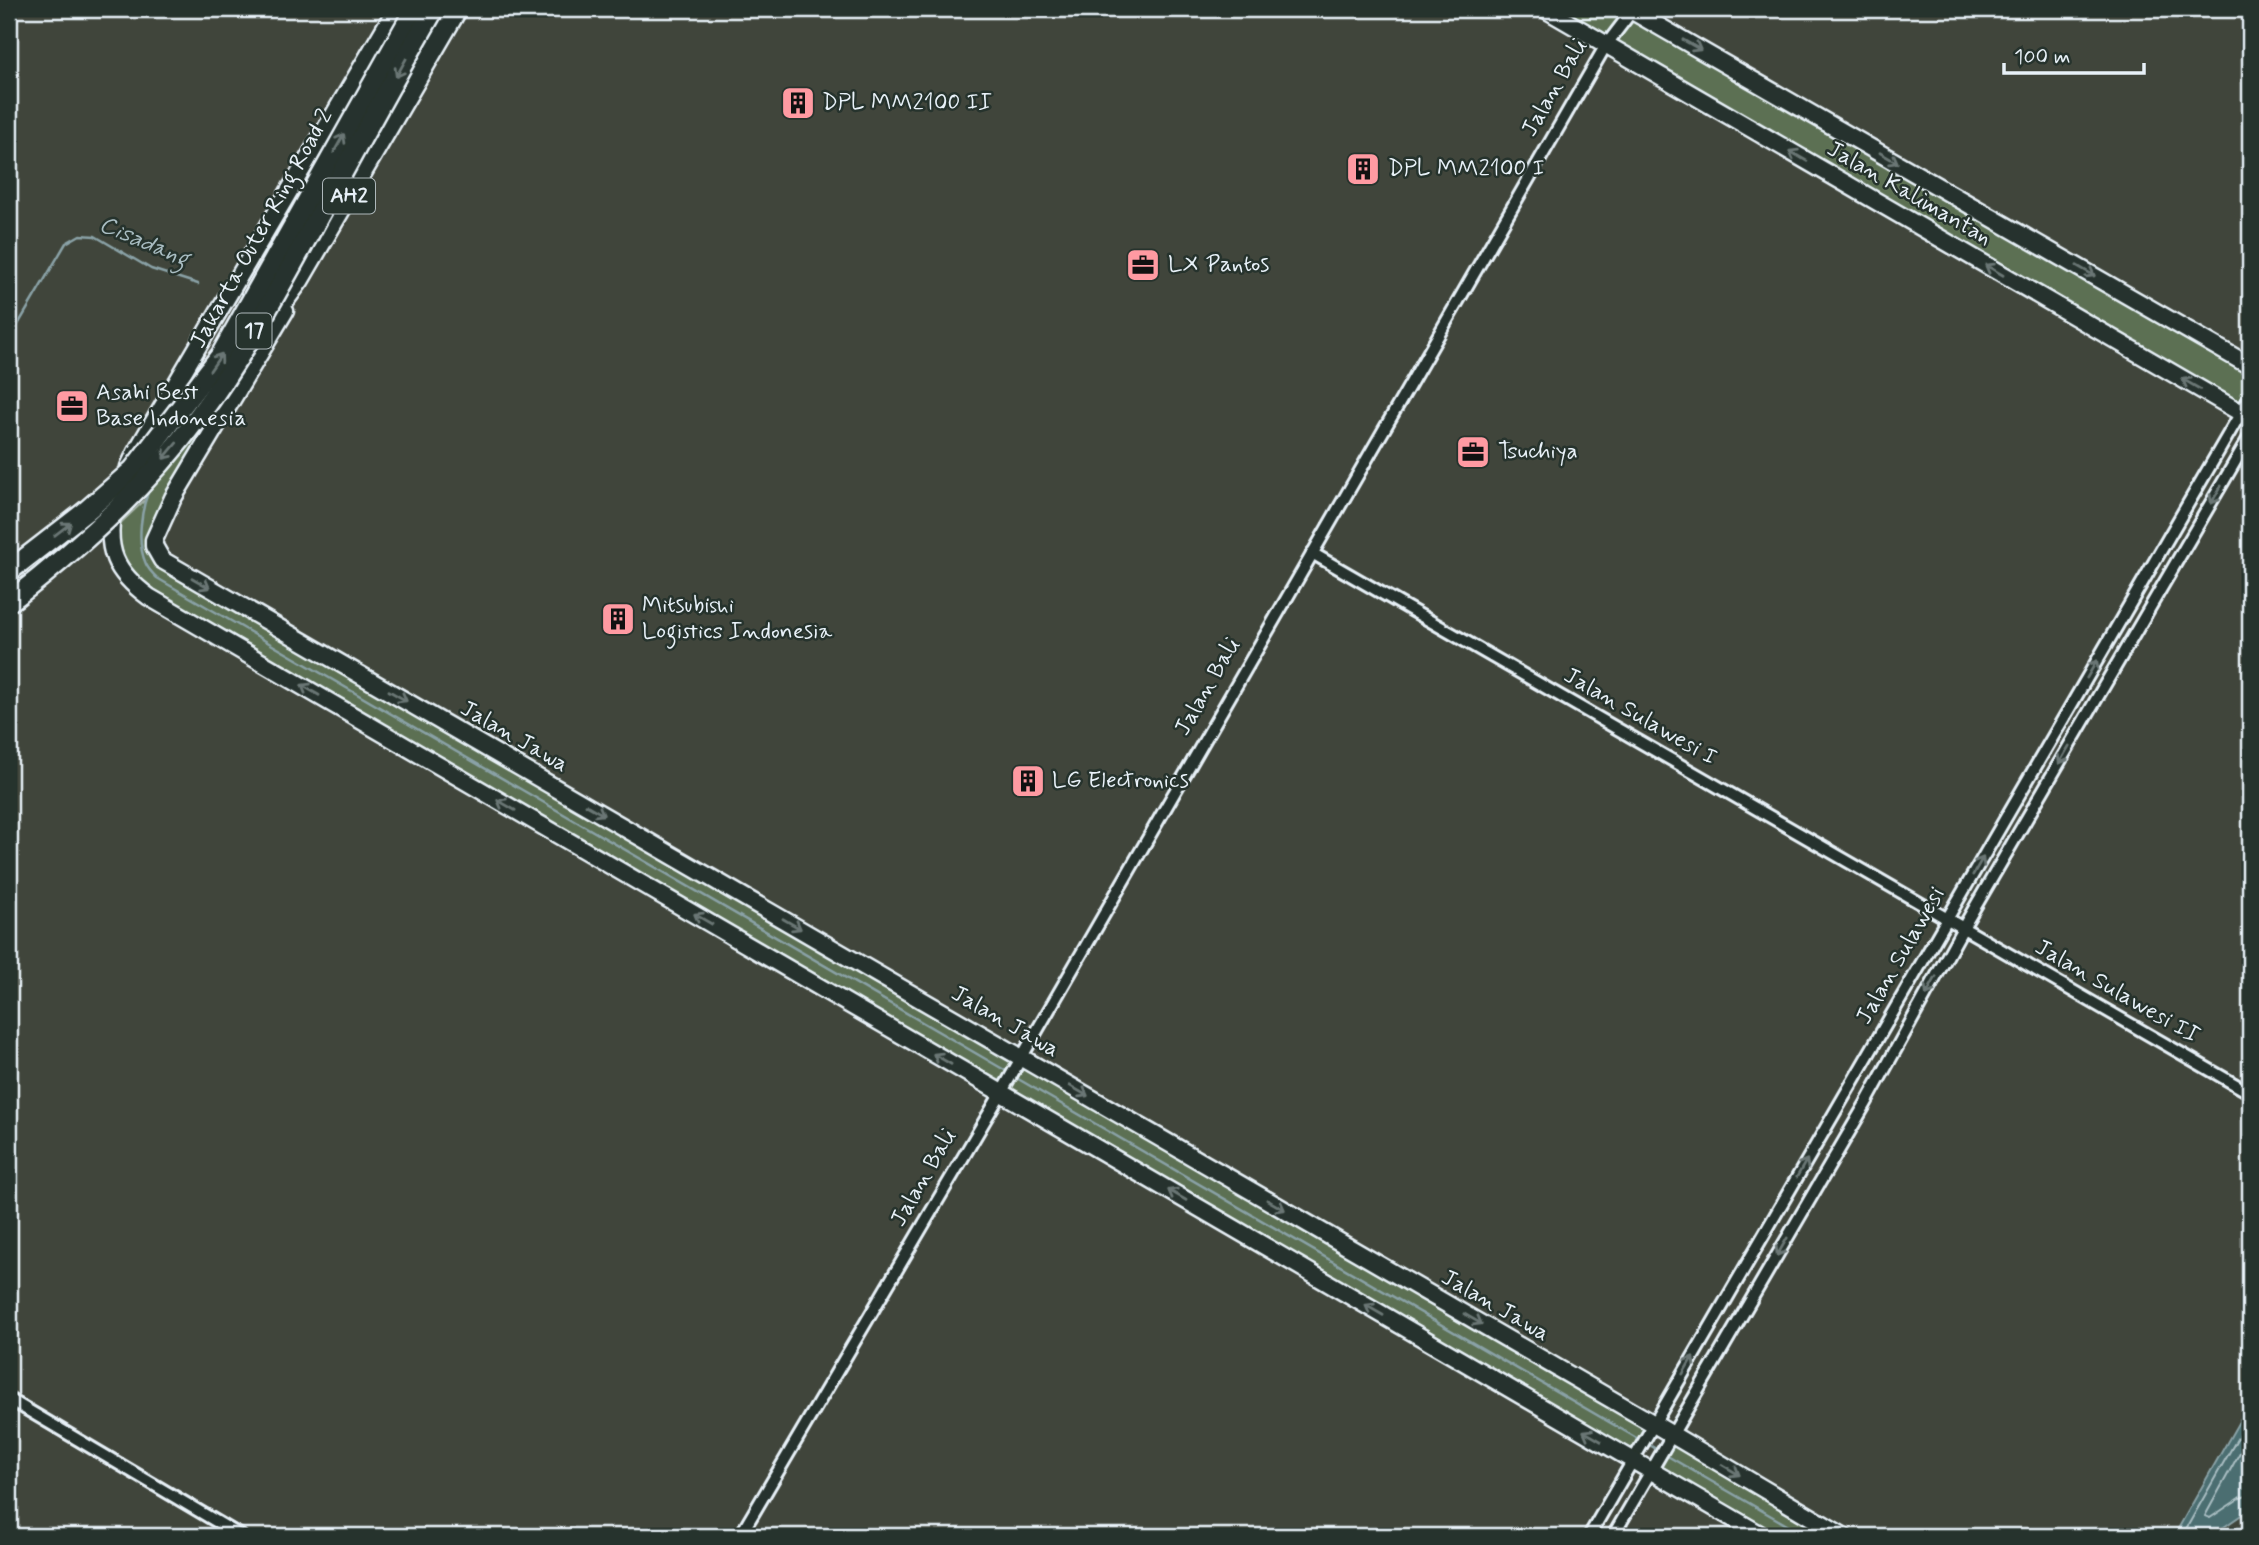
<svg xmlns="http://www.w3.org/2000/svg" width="2259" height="1545" viewBox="0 0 2259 1545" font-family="Mynerve,sans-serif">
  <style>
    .built { fill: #40453a }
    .green { fill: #5b6f52; stroke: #a2b0a5; stroke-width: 2 }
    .water { fill: #4b6e71; stroke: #8aa2a7; stroke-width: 2 }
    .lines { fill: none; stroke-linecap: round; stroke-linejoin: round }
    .shore { stroke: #a9bdc2; stroke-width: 2 }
    .stream { stroke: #8aa2a7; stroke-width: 2.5 }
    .street-casing { stroke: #e8f1f8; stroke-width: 16 }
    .secondary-casing { stroke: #e8f1f8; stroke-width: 21 }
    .highway-casing { stroke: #e8f1f8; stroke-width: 24 }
    .street { stroke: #26332d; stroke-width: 10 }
    .secondary { stroke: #26332d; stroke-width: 16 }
    .highway { stroke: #26332d; stroke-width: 19 }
    .highway-bridge-casing { stroke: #e8f1f8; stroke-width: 24; stroke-linecap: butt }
    .highway-bridge { stroke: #26332d; stroke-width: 19 }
    .oneway { stroke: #6a7674 }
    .labels { text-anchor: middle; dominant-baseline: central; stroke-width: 5; stroke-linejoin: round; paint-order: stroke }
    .shield { fill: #26332d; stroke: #aeb8bb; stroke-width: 2 }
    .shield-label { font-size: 21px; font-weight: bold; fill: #e8f1f8 }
    .street-label { font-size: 23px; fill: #e8f1f8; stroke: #26332d }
    .poi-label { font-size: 23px; fill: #e8f1f8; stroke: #26332d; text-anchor: start }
    .water-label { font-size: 24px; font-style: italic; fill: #a9bdc2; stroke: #26332d }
  </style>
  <rect width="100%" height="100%" fill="#323b33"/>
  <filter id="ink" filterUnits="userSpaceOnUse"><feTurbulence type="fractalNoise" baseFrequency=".0143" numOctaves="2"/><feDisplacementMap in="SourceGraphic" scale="14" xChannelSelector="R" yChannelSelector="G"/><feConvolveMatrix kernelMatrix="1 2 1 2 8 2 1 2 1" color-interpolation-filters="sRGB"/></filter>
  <g filter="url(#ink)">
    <rect class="built" x="9" y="9" width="2241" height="1527"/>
    <g class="green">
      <path d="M1545 9H1629L2250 366V397L2241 413Z"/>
      <path d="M240 389 173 498 156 554 1654 1424 1633 1460 136 588 110 533 146 499 148 491 226 392Z"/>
      <path d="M1672 1435 1843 1536H1763L1651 1471Z"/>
    </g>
    <path class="water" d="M2250 1402V1509L2211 1536H2174Z"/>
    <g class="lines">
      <g class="shore">
        <path d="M2250 1434 2205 1516 2210 1518 2240 1498 2250 1495"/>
        <path d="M2182 1536 2250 1416"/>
      </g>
      <g class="stream">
        <path d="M9 340 66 243 80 235 95 236 151 269 198 284"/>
        <path d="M149 489C141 511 136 542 146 564 148 569 153 574 157 578L1008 1072"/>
        <path d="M1013 1076 1640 1440"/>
        <path d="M1646 1443 1658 1450"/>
        <path d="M1664 1454 1806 1536"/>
      </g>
      <g class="street-casing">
        <g id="street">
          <path d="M1312 553 2250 1093"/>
          <path d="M9 1399 241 1536"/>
          <path d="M740 1536 1001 1093 1606 45 1632 11"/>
          <path d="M1589 1536 2250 397"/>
          <path d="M1613 1536 1865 1105 1964 926 2250 436"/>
        </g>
      </g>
      <g class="secondary-casing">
        <g id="secondary">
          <path d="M1545 9 2250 418"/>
          <path d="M1629 9 2250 366"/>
          <path d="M285 311 173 498 154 540V546L162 560 1654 1424 1843 1536"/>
          <path d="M129 467 136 452 396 9"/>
          <path d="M113 508C105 550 115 572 149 597L1763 1536"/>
        </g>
      </g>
      <g class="highway-casing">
        <path id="highway" d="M266 325 299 280 457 9"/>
      </g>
      <use href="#street" class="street"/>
      <use href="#secondary" class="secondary"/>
      <use href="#highway" class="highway"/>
      <g class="highway-bridge-casing">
        <g id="highway-bridge">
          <path d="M9 571 85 512 133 470 221 355 415 9"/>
          <path d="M9 602C78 549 146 488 198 417 239 362 272 301 305 241 348 163 390 85 434 9"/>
        </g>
      </g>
      <use href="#highway-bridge" class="highway-bridge"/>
    </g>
    <defs><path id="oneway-shaft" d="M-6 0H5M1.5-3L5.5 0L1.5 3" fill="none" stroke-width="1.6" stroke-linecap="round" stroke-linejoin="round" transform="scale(1.75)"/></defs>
    <g class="oneway">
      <use href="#oneway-shaft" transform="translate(1692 45) rotate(30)"/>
      <use href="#oneway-shaft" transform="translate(401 68) rotate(119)"/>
      <use href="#oneway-shaft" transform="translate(339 143) rotate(-61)"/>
      <use href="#oneway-shaft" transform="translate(1798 156) rotate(-150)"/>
      <use href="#oneway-shaft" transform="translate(1889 158) rotate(30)"/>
      <use href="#oneway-shaft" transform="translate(1994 270) rotate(-150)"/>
      <use href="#oneway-shaft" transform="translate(2086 271) rotate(30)"/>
      <use href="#oneway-shaft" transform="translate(216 362) rotate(-55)"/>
      <use href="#oneway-shaft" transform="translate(2191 384) rotate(-150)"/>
      <use href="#oneway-shaft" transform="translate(170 451) rotate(130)"/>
      <use href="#oneway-shaft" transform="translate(2216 495) rotate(120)"/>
      <use href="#oneway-shaft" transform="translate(63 529) rotate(-37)"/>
      <use href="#oneway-shaft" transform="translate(201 583) rotate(30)"/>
      <use href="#oneway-shaft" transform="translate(2092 669) rotate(-60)"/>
      <use href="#oneway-shaft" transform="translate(310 690) rotate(-150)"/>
      <use href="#oneway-shaft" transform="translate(398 696) rotate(30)"/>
      <use href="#oneway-shaft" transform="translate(2064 755) rotate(120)"/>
      <use href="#oneway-shaft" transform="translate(506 805) rotate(-150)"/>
      <use href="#oneway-shaft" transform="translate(595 810) rotate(30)"/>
      <use href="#oneway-shaft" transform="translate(1978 866) rotate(-60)"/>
      <use href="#oneway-shaft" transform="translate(703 919) rotate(-150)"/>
      <use href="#oneway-shaft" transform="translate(792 924) rotate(30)"/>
      <use href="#oneway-shaft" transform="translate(1931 986) rotate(119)"/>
      <use href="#oneway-shaft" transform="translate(942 1059) rotate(-150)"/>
      <use href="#oneway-shaft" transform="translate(1079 1091) rotate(30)"/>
      <use href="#oneway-shaft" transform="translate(1802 1168) rotate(-60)"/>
      <use href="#oneway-shaft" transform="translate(1177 1195) rotate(-150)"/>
      <use href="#oneway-shaft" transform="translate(1276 1205) rotate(30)"/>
      <use href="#oneway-shaft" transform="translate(1782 1247) rotate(120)"/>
      <use href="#oneway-shaft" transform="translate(1374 1310) rotate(-150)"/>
      <use href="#oneway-shaft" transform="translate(1473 1319) rotate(30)"/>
      <use href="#oneway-shaft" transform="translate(1688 1365) rotate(-60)"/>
      <use href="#oneway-shaft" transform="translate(1592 1436) rotate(-150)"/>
      <use href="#oneway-shaft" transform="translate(1731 1470) rotate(31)"/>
    </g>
  </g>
  <defs>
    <g id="building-square" transform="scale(1.75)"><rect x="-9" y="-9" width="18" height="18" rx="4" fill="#ff9aa2" stroke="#26332d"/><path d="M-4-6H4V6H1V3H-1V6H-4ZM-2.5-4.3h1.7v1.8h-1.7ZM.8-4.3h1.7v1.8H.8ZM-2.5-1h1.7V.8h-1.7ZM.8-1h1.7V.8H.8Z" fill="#111"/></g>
    <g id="office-square" transform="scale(1.75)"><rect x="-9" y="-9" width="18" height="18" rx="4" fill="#ff9aa2" stroke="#26332d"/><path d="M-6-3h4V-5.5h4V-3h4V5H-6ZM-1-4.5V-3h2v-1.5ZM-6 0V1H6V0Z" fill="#111"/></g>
  </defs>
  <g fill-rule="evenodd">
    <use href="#building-square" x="798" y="103"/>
    <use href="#building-square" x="1363" y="169"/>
    <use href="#office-square" x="1143" y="265"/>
    <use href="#office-square" x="72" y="406"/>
    <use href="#office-square" x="1473" y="452"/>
    <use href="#building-square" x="618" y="619"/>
    <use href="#building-square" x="1028" y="781"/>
  </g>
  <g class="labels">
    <g class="shield">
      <rect x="323" y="178.5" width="52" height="35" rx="5"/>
      <rect x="236.5" y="313.5" width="35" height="35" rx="5"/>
    </g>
    <g class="shield-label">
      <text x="349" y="196">AH2</text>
      <text x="254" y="331">17</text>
    </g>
    <g class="street-label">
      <text transform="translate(1555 88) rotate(-60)">Jalan Bali</text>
      <text transform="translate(1909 194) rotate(30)">Jalan Kalimantan</text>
      <text transform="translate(262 229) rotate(-61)">Jakarta Outer Ring Road 2</text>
      <text transform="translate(1208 687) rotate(-60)">Jalan Bali</text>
      <text transform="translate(1640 717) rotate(30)">Jalan Sulawesi I</text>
      <text transform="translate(514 737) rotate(30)">Jalan Jawa</text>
      <text transform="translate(1901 956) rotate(-60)">Jalan Sulawesi</text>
      <text transform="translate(2117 992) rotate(30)">Jalan Sulawesi II</text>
      <text transform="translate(1005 1022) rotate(30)">Jalan Jawa</text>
      <text transform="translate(924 1178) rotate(-60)">Jalan Bali</text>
      <text transform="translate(1495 1306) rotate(30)">Jalan Jawa</text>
    </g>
    <g class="poi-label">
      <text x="822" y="103">DPL MM2100 II</text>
      <text x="1388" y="169">DPL MM2100 I</text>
      <text x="1168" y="265">LX Pantos</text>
      <text x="96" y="393">Asahi Best<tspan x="96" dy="26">Base Indonesia</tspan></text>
      <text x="1498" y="452">Tsuchiya</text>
      <text x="642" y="606">Mitsubishi<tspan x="642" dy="26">Logistics Indonesia</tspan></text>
      <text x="1052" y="781">LG Electronics</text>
    </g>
    <g class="water-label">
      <text transform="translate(144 242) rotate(23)">Cisadang</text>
    </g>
  </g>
  <rect width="2259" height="1545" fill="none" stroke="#26332d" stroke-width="35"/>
  <rect x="18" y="18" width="2224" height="1510" fill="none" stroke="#e8f1f8" stroke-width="2.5" filter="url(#ink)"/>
  <path d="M2004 63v10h140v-10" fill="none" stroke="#e8f1f8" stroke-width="3.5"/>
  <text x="2014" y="63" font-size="21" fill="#e8f1f8" stroke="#26332d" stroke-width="5" paint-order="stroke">100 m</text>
</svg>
